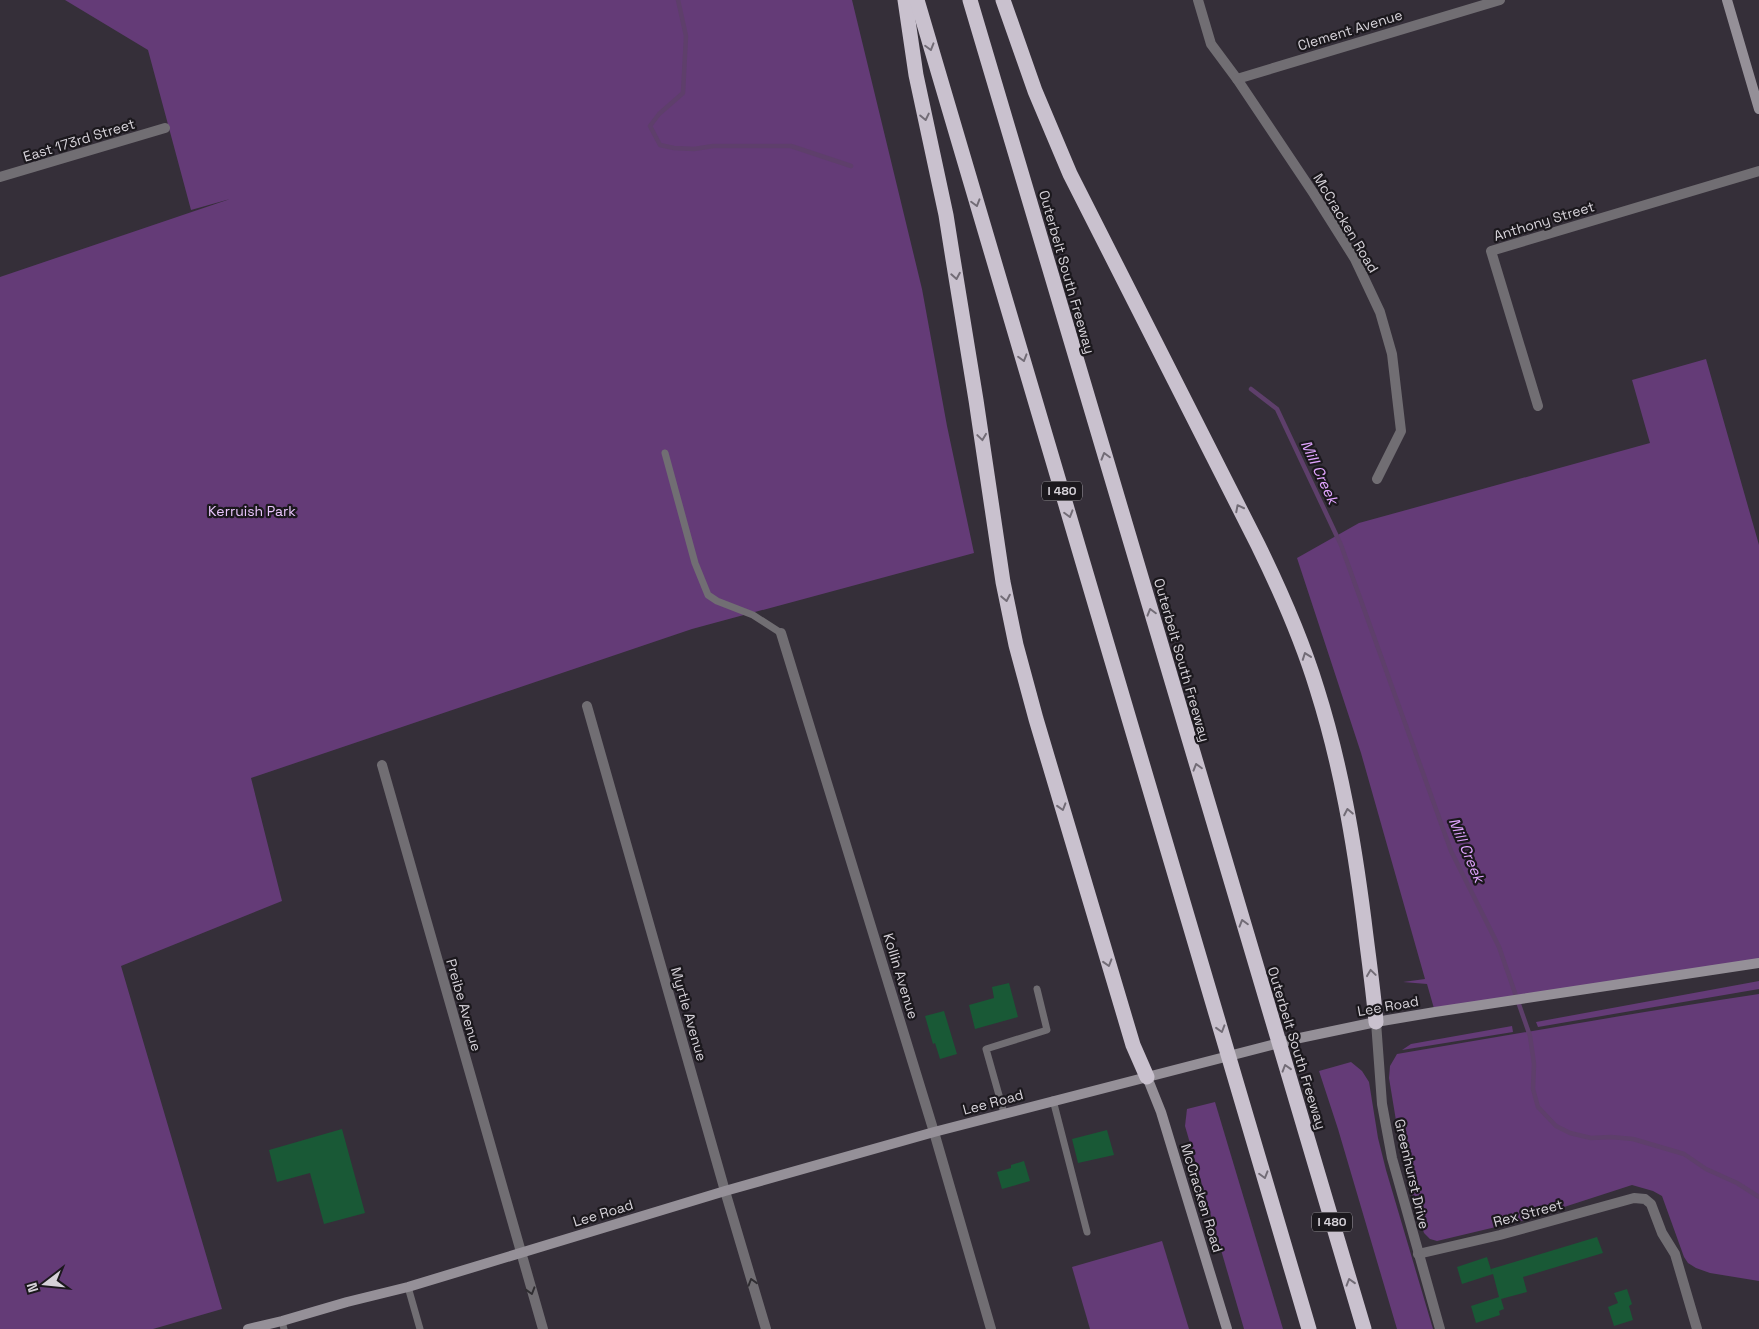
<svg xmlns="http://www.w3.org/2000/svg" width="1759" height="1329" viewBox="0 0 1759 1329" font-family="'Space Grotesk',sans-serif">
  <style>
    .green { fill: #643b77 }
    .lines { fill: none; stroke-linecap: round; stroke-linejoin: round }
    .stream { stroke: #5e3f6b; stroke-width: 4.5 }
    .building { fill: #195936 }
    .lane { stroke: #716e73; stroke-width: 7 }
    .street { stroke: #716e73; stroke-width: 10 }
    .secondary { stroke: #959098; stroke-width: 10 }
    .highway { stroke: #c9c1ce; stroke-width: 15 }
    .oneway { stroke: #726c76 }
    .oneway2 { stroke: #302e32 }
    .labels { text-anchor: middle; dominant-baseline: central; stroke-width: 4.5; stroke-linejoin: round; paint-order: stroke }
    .shield { fill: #1b181d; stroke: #9e9aa1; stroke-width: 1 }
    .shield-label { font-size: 12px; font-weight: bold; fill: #d6d2d9 }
    .street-label { font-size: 14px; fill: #d6d2d9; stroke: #1b181d }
    .park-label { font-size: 14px; fill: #e9c5fc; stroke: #1b181d }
    .water-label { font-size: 15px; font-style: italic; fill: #e0a4fe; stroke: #1b181d }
  </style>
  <rect width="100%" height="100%" fill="#352f39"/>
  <g class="green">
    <path d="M65 0H852L922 289 947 426 974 553 692 629 251 778 282 901 121 966 222 1309 153 1329H0V277L230 199 191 210 148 50Z"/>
    <path d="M1706 359 1759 545V963L1435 1012 1427 984 1403 982 1425 979 1361 753 1297 558 1359 523 1650 443 1632 380Z"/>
    <path d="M1759 981V989L1538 1027 1536 1022Z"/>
    <path d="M1759 994V1281L1710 1273 1696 1268 1688 1263 1684 1257 1662 1196 1653 1191 1632 1185 1521 1221 1437 1241 1430 1239 1424 1233 1416 1210 1402 1157 1389 1078 1390 1066 1397 1054C1517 1034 1638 1012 1759 994Z"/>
    <path d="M1512 1026 1513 1032 1402 1050 1411 1044Z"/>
    <path d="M1351 1062 1362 1071 1369 1082 1378 1138 1386 1170 1433 1329H1397L1338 1129 1319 1071Z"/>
    <path d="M1215 1102 1283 1329H1244L1185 1126 1187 1109Z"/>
    <path d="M1162 1241 1189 1329H1090L1072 1267Z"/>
  </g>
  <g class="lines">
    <g class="stream">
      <path d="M678 0 686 36 683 93 659 114 650 126 660 145 674 148 694 149 713 146H791L851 166"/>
      <path d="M1251 389 1277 409 1341 545 1451 851 1499 947 1530 1036 1534 1064 1533 1089 1538 1107 1556 1126 1570 1133 1591 1138 1611 1137 1633 1139 1684 1154 1706 1169 1737 1183 1759 1197"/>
    </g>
  </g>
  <g class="building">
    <path d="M1009 983 1018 1017 975 1029 969 1005 994 998 992 987Z"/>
    <path d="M944 1011 957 1054 940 1059 935 1043 933 1044 925 1016Z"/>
    <path d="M342 1129 365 1213 324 1224 310 1173 277 1182 269 1150Z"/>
    <path d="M1107 1130 1114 1155 1078 1163 1072 1139Z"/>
    <path d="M1024 1161 1030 1181 1002 1189 997 1172 1011 1168V1165Z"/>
    <path d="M1597 1237 1603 1253 1523 1277 1527 1292 1501 1299 1504 1309 1499 1311 1500 1315 1476 1323 1471 1306 1499 1297 1493 1274 1462 1284 1457 1267 1487 1257 1492 1273 1491 1269Z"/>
    <path d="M1627 1289 1632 1304 1629 1306 1633 1320 1614 1326 1608 1307 1618 1303 1614 1293Z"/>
  </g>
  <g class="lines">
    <g class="lane">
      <path d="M665 453 695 563 708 595 717 601 753 615 781 633"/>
      <path d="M1053 1100 1087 1232"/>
      <path d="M1004 1113 986 1049 1047 1030 1037 989"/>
      <path d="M408 1287 420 1329"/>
      <path d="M282 1321 284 1329"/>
    </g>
    <g class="street">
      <path d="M1198 0 1211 44 1237 79 1314 194 1355 259 1380 312 1392 354 1401 431 1377 479"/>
      <path d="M1237 79 1500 0"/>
      <path d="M0 177 165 128"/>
      <path d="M1538 406 1491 251 1759 171"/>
      <path d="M781 633 934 1132 991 1329"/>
      <path d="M587 706 725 1191 766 1329"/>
      <path d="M382 765 543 1329"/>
      <path d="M1376 1022 1382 1104 1392 1158 1440 1329"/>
      <path d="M1418 1254 1500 1235 1634 1198 1645 1199 1651 1204 1662 1233 1675 1254 1697 1329"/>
    </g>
    <g class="secondary">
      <path d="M1727 0 1759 109"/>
      <path d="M1147 1077 1161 1112 1227 1329"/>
      <path d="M248 1329 282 1321 347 1302 408 1287 725 1191 934 1132 1295 1039 1376 1022 1435 1012 1759 963"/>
    </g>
    <g class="highway">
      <path d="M905 0 916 75 946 215 953 259 976 400 1003 582 1016 645 1036 719 1133 1045 1147 1077"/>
      <path d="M917 0 1309 1329"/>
      <path d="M970 0 1364 1329"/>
      <path d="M1003 0 1035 91 1070 174 1258 545C1281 592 1302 640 1317 689 1341 765 1354 842 1364 920 1368 954 1373 987 1376 1022"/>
    </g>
  </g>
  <defs><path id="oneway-chevron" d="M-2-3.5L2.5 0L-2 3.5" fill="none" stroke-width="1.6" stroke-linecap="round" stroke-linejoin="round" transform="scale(1.25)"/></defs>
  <g class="oneway">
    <use href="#oneway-chevron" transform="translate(930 47) rotate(74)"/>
    <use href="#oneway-chevron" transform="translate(925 117) rotate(78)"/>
    <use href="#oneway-chevron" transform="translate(976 203) rotate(74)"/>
    <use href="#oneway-chevron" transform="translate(956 276) rotate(80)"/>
    <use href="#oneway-chevron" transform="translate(1023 358) rotate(74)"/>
    <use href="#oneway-chevron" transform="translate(982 437) rotate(82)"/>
    <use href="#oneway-chevron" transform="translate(1105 456) rotate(-106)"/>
    <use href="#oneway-chevron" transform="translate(1239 508) rotate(-117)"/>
    <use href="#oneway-chevron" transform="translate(1069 514) rotate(74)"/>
    <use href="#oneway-chevron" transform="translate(1006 598) rotate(79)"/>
    <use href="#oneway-chevron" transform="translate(1151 612) rotate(-106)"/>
    <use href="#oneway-chevron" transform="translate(1306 656) rotate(-110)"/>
    <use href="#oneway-chevron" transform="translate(1197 767) rotate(-106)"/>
    <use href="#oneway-chevron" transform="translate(1062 807) rotate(73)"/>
    <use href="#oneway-chevron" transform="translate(1348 812) rotate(-101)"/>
    <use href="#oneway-chevron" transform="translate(1243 923) rotate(-106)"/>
    <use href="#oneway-chevron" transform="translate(1108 963) rotate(73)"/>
    <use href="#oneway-chevron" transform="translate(1371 973) rotate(-98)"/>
    <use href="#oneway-chevron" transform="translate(1221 1029) rotate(73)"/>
    <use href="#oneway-chevron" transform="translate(1286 1068) rotate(-107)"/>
    <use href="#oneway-chevron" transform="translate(1264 1175) rotate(74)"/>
    <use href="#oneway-chevron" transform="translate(1350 1282) rotate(-107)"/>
  </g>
  <g class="oneway2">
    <use href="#oneway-chevron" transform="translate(752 1282) rotate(-107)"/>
    <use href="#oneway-chevron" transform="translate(531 1291) rotate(73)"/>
  </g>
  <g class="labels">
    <g class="shield">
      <rect x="1042" y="481.5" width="40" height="19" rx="4"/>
      <rect x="1312" y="1212.5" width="40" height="19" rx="4"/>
    </g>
    <g class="shield-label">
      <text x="1062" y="491">I 480</text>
      <text x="1332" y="1222">I 480</text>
    </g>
    <g class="street-label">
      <text transform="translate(1350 30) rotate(-17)">Clement Avenue</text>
      <text transform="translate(79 140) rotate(-17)">East 173rd Street</text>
      <text transform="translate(1544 221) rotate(-17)">Anthony Street</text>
      <text transform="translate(1346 223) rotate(59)">McCracken Road</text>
      <text transform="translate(1067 272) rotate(74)">Outerbelt South Freeway</text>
      <text transform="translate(1182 660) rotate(74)">Outerbelt South Freeway</text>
      <text transform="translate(901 976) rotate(73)">Kollin Avenue</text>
      <text transform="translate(464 1005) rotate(74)">Preibe Avenue</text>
      <text transform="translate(1388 1006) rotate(-10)">Lee Road</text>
      <text transform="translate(689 1014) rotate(74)">Myrtle Avenue</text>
      <text transform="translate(1297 1048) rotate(73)">Outerbelt South Freeway</text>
      <text transform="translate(993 1102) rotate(-15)">Lee Road</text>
      <text transform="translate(1412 1174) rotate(77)">Greenhurst Drive</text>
      <text transform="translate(1202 1198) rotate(73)">McCracken Road</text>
      <text transform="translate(603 1213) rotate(-17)">Lee Road</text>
      <text transform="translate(1528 1213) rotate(-15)">Rex Street</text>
    </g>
    <g class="park-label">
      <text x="252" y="511">Kerruish Park</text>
    </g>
    <g class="water-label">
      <text transform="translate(1320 472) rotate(65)">Mill Creek</text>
      <text transform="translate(1467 850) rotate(67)">Mill Creek</text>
    </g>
  </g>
  <g transform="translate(45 1284) rotate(254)" stroke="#1b181d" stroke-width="4" paint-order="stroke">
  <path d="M0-4L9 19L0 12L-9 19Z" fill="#d6d2d9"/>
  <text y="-8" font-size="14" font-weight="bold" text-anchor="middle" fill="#d6d2d9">N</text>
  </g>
</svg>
